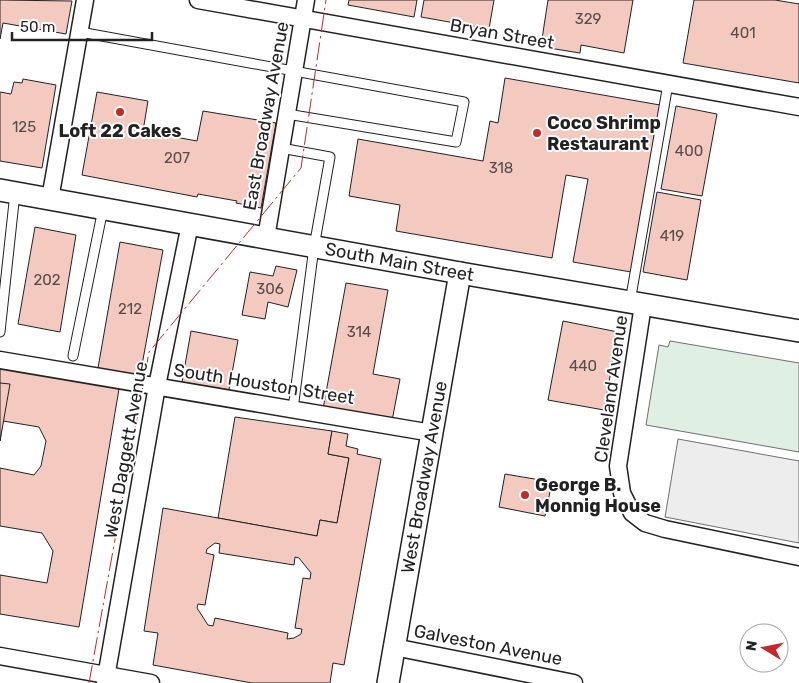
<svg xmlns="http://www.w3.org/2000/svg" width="799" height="683" viewBox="0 0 799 683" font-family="Rubik,sans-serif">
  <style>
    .grass { fill: #e0efe3; stroke: #6f6f6f }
    .parking { fill: #ededed; stroke: #6f6f6f }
    .building { fill: #f3c9c0; stroke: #222; fill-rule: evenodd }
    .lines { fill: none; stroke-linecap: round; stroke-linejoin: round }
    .service-casing { stroke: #222; stroke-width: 11 }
    .minor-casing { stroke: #222; stroke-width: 19 }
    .tertiary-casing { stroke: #222; stroke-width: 24 }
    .service { stroke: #fff; stroke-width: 9 }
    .minor { stroke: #fff; stroke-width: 16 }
    .tertiary { stroke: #fff; stroke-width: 21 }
    .power { stroke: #c62828; stroke-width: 1; stroke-dasharray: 18 4 2.5 4; stroke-linecap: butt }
    .poi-dot { fill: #c62828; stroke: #fff; stroke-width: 2 }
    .labels { text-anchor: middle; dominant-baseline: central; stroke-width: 4; stroke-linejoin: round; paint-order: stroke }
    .number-label { font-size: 15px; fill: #564c4a }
    .street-label { font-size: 18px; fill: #222; stroke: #fff }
    .poi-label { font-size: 18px; font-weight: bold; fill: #222; stroke: #fff; text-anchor: start }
  </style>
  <rect width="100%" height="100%" fill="#fff"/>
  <path class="grass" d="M670 341 799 363V452L646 425 659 345 668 347Z"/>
  <path class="parking" d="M678 439 799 461V543L665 517Z"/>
  <g class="building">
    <path d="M0 0 72 1 66 34 3 23 0 39Z"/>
    <path d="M349 0H417L414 17 348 5Z"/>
    <path d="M424 0H494L489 29 421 17Z"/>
    <path d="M548 0H633L624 53 581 45 580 53 549 48 550 40 542 39Z"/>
    <path d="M694 0H775L799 4V83L683 63Z"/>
    <path d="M505 78 660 105 631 272 573 262 588 179 566 175 552 258 396 231 400 205 349 196 358 139 483 161 490 121 498 123Z"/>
    <path d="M23 79 56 85 42 168 0 161V92L11 94 14 82 22 83Z"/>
    <path d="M97 92 148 101 143 131 197 141 203 111 276 123 261 208 236 203 237 201 198 194 197 197 82 175Z"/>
    <path d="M676 106 717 114 702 196 661 189Z"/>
    <path d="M657 192 701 200 687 280 643 272Z"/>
    <path d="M35 227 76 235 60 332 18 324Z"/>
    <path d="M120 242 163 250 140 376 98 368Z"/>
    <path d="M276 266 297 270 288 307 268 302 265 319 242 315 250 272 273 276Z"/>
    <path d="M346 283 388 290 373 374 400 379 392 421 323 409Z"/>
    <path d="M563 321 618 332 604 410 548 400Z"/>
    <path d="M191 331 238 340 229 390 182 382Z"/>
    <path d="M0 363 120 383 79 627 0 614V575L47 583 53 551 42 533 0 526V468L34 475 41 466 46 441 39 427 3 421 0 441Z"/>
    <path d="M0 383 10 384 0 441Z"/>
    <path d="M235 417 332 431 328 454 349 458 337 523 320 520 317 536 218 518Z"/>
    <path d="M332 431 348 434 346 446 358 449 357 454 381 459 344 665 333 663 330 683H252L153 665 158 633 144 631 163 508 317 536 320 520 337 523 349 458 328 454ZM215 543 220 544 219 553 294 565 295 557 299 558 311 573 310 579 303 578 295 628 302 629 301 634 294 638 287 639 288 633 215 618 213 626 208 625 197 608 198 604 205 605 214 555 206 553 207 549Z"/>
    <path d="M505 474 552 482 545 516 499 507Z"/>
  </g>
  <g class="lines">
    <g class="service-casing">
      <g id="service">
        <path d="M80 32 464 102 456 142 287 114"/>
        <path d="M281 148 330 157 314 247 293 409"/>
        <path d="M630 302 668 84"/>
        <path d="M0 332 15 193"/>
        <path d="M73 356 103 209"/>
      </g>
    </g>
    <g class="minor-casing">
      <g id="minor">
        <path d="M198 0 799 107"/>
        <path d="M50 199 85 0"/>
        <path d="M266 238 306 0"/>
        <path d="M643 305 618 466 622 493 632 513 645 523 665 529 799 557"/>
        <path d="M0 360 432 433"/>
        <path d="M394 647 574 683"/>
        <path d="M0 656 151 683"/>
        <path d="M105 683 157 386 190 224"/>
      </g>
    </g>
    <g class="tertiary-casing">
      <g id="tertiary">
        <path id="s1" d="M0 190 460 273 799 331"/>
        <path id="s2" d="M388 683 460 273"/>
      </g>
    </g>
    <use href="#service" class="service"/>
    <use href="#minor" class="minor"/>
    <use href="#tertiary" class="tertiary"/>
    <path class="power" d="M89 683 149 352 301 168 326 0"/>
  </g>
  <g class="poi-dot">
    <circle cx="120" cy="112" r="5"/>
    <circle cx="537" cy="133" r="5"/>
    <circle cx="525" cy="495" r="5"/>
  </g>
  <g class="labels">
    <g class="number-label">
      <text x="588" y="19">329</text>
      <text x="743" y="33">401</text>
      <text x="24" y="127">125</text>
      <text x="689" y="151">400</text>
      <text x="177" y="158">207</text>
      <text x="501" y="168">318</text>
      <text x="672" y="236">419</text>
      <text x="47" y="280">202</text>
      <text x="270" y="289">306</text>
      <text x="130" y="309">212</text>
      <text x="359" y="332">314</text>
      <text x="583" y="366">440</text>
    </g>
    <g class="street-label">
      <text transform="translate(502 34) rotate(10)">Bryan Street</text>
      <text transform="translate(266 116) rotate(-80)">East Broadway Avenue</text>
      <text stroke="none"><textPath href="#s1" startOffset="406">South Main Street</textPath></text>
      <text transform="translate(264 384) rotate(9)">South Houston Street</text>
      <text transform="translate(611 389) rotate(-82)">Cleveland Avenue</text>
      <text transform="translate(126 450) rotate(-80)">West Daggett Avenue</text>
      <text stroke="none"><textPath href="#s2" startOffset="209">West Broadway Avenue</textPath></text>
      <text transform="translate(488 645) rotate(11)">Galveston Avenue</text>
    </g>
    <g class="poi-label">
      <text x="547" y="123">Coco Shrimp<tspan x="547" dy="21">Restaurant</tspan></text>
      <text x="120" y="131" text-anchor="middle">Loft 22 Cakes</text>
      <text x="535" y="485">George B.<tspan x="535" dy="21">Monnig House</tspan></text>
    </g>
  </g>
  <g transform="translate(764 648) rotate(280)"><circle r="24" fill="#ffffff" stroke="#a7a7a7"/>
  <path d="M0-4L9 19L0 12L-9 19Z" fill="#c62828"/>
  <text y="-8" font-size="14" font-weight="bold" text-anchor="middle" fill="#222222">N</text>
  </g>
  <path d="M12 32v8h140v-8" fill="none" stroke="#222222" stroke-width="2.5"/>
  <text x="20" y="32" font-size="15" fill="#222222" stroke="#ffffff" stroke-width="4" paint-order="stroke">50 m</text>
</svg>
